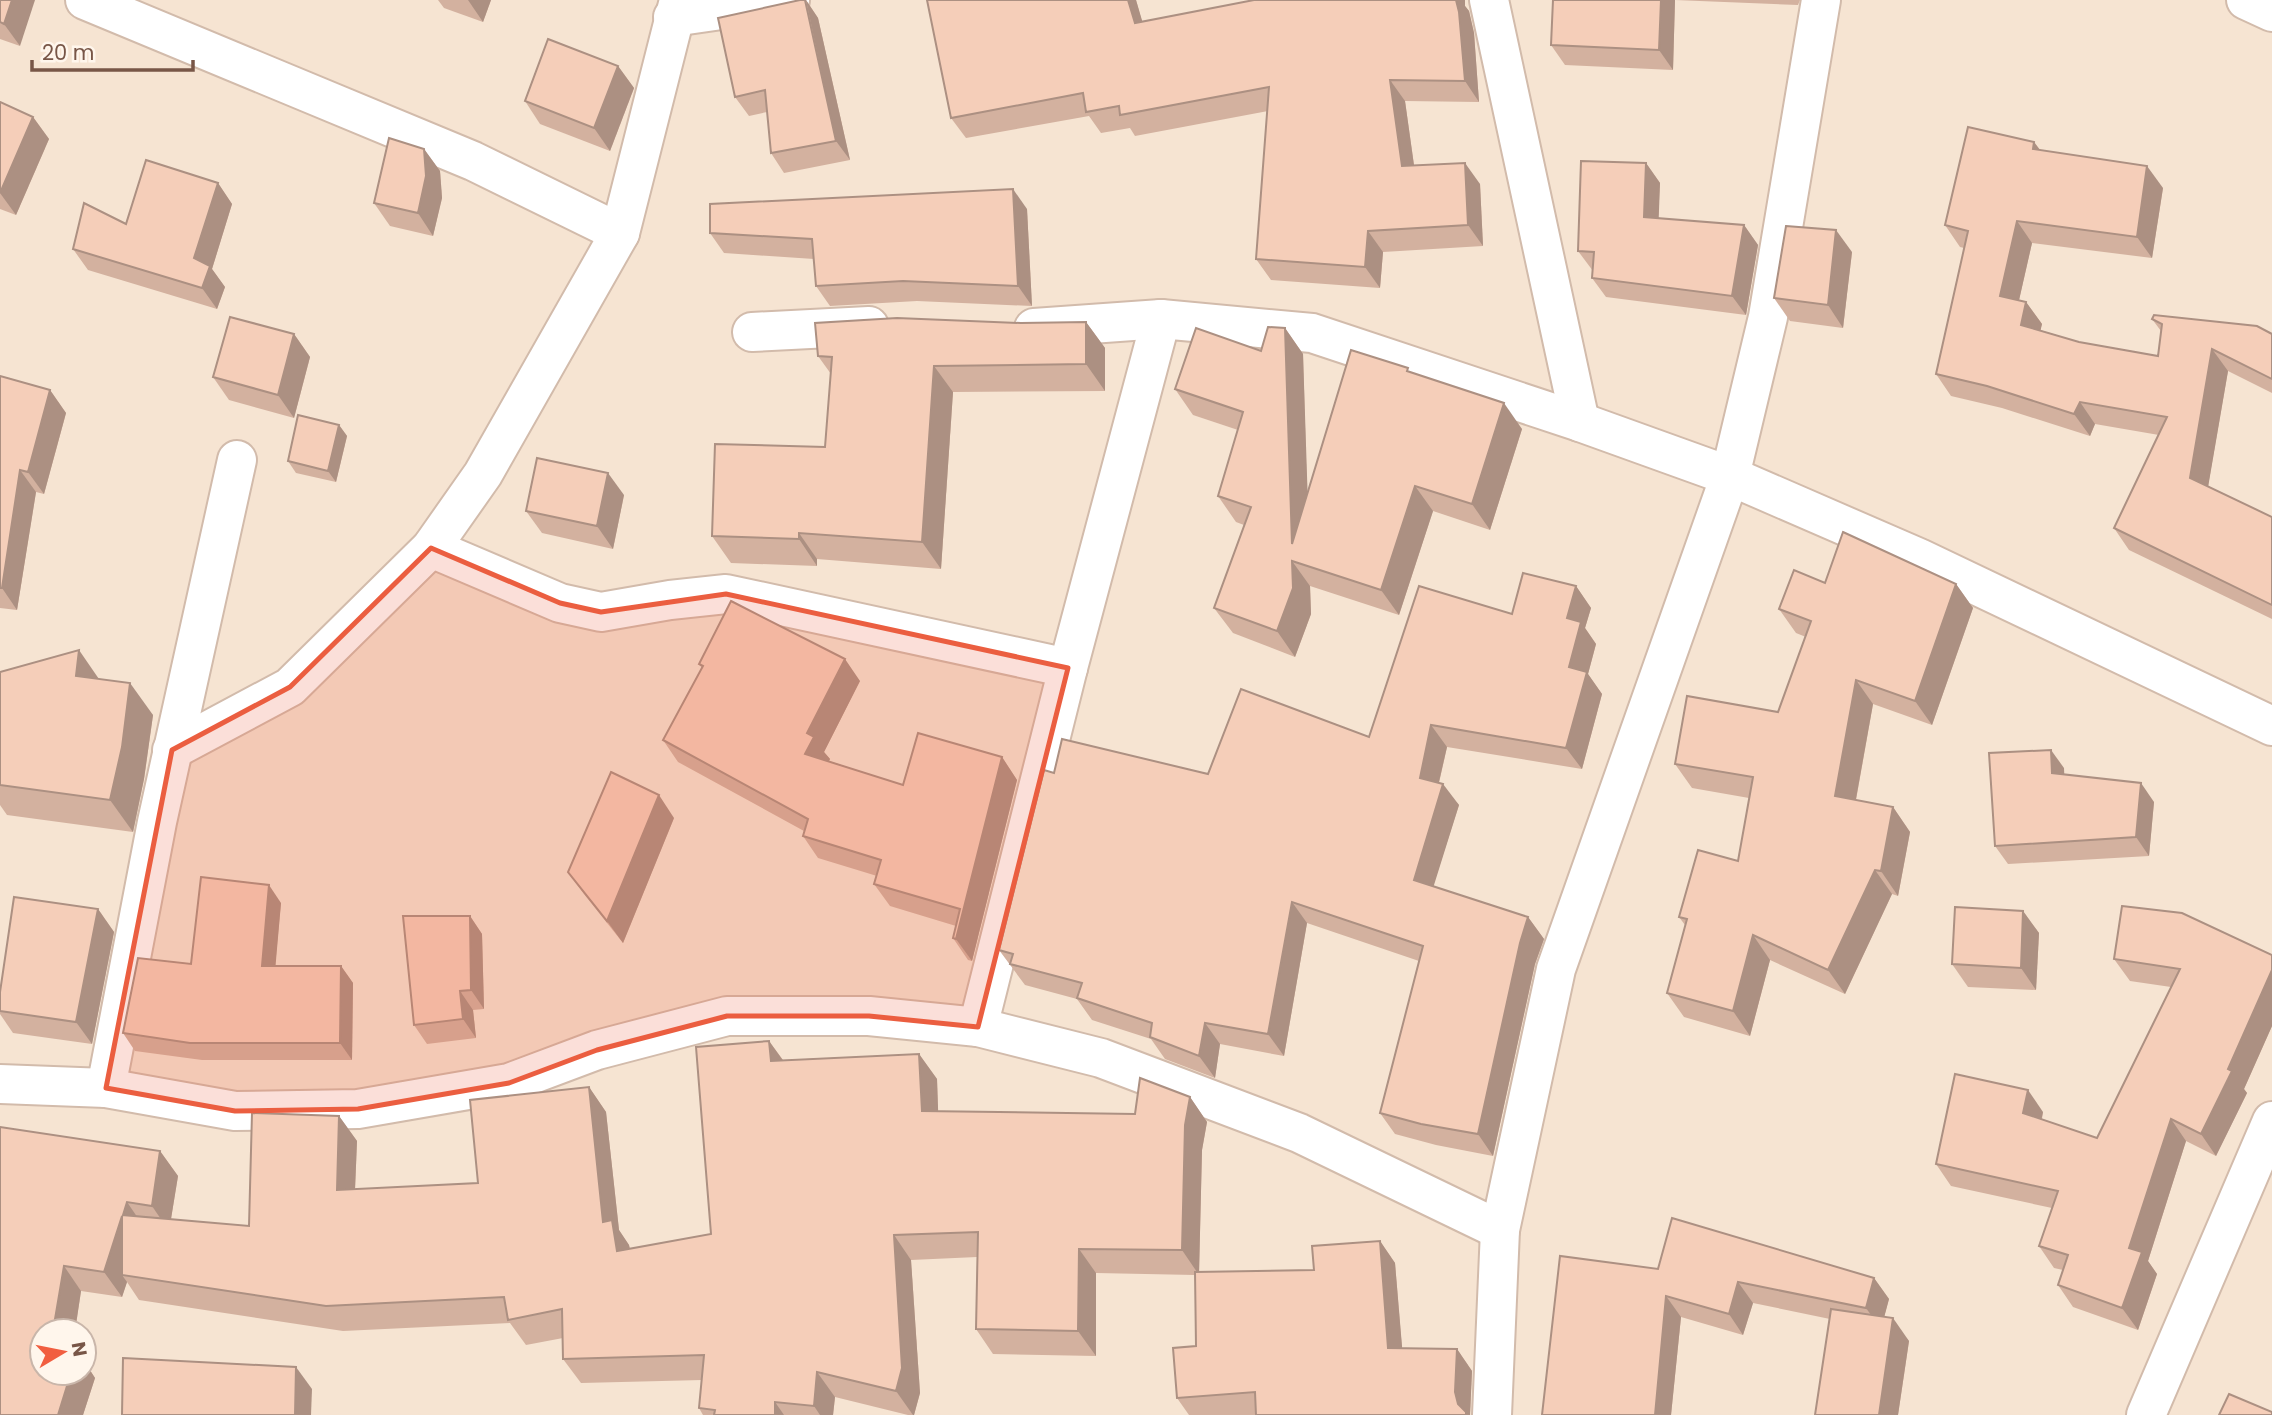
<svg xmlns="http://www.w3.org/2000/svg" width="2272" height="1415" viewBox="0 0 2272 1415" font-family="Poppins,sans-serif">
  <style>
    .residential { fill: #f6e4d2; fill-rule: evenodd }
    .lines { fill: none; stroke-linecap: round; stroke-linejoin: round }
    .street-casing { stroke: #d2bbab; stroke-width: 42 }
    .street { stroke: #fff; stroke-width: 38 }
    .wall { fill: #d3b19f }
    .shaded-wall { fill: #ac9082 }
    .building { fill: #f5ceb9; stroke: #ac9082; stroke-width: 2 }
    .marked { fill: #eb5e40; fill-opacity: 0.2; stroke: #eb5e40; stroke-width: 5; stroke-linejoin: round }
  </style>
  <rect width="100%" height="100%" fill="#fef2e4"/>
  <path class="residential" d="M0 0H2272V1415H0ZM42 1331H84V1373H42Z"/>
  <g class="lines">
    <g class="street-casing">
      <g id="street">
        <path d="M85 0 473 161 620 233"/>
        <path d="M1489 0 1580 422"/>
        <path d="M2246 0 2272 12"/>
        <path d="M673 17 790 0"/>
        <path d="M1034 328 1161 319"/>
        <path d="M752 332 869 326"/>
        <path d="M431 548 560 603 601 612 670 600 726 594 1068 668"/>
        <path d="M172 750 290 687 431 548 483 474 620 233 679 0"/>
        <path d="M978 1027 1068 668 1161 319 1312 333 1580 422 1730 476 1919 558 2272 726"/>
        <path d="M0 1084 106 1088 235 1111 358 1109 509 1083 597 1050 727 1016H869L978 1027 1101 1058 1299 1133 1500 1230"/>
        <path d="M106 1088 157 822 237 460"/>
        <path d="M1492 1415 1500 1230 1556 969 1730 476 1768 317 1821 0"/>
        <path d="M2146 1415 2272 1121"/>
      </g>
    </g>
    <use href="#street" class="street"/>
  </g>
  <g class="wall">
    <path d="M0 0 20 46 0 39Z"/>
    <path d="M438 0H491L483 22 444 8Z"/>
    <path d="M806 0 818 18 850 160 784 173 771 153 767 112 749 116 735 97Z"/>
    <path d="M927 0H1136L1142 22 1465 6 1469 11 1474 33 1479 102 1405 101 1414 165 1480 184 1483 246 1383 252 1380 288 1271 280 1256 259 1268 111 1135 136 1130 128 1101 133 1089 116 966 138 951 118Z"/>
    <path d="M1553 0H1800L1798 5 1675 0 1673 70 1565 65 1551 45Z"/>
    <path d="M618 66 634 88 610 151 540 124 525 101Z"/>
    <path d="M0 102 33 117 49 139 16 215 0 209Z"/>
    <path d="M2034 142 2041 151 2163 188 2152 258 2032 243 2019 300 2026 302 2042 324 2040 330 2079 342 2158 356 2161 331 2152 319 2272 334V393L2228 371 2208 486 2272 517V619L2129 550 2114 528 2159 435 2095 424 2090 436 2002 408 1951 396 1936 374 1964 248 1960 247 1945 225Z"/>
    <path d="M424 149 440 171 442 198 433 236 390 226 374 203Z"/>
    <path d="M1646 163 1660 183 1658 218 1744 225 1758 245 1746 315 1606 297 1592 278 1593 271 1578 251Z"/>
    <path d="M218 183 232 204 212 269 225 287 217 309 88 270 73 249Z"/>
    <path d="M1027 209 1032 306 917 301 830 306 816 286 814 259 724 253 710 233Z"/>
    <path d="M1852 252 1843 328 1790 321 1774 298Z"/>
    <path d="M1086 322 1105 348V391L953 392 941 569 817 559V566L731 563 712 536 825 447 831 374 818 356 1021 323Z"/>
    <path d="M1285 328 1303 354 1307 492 1411 372 1522 429 1490 530 1433 511 1399 615 1310 586 1311 614 1295 657 1233 633 1214 608 1244 525 1236 522 1218 496 1238 430 1193 415 1175 389 1261 351Z"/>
    <path d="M294 334 310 357 294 418 229 400 213 377Z"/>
    <path d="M0 376 50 390 66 413 44 494 36 492 17 610 0 608Z"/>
    <path d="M339 425 347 436 336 482 296 473 288 461Z"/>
    <path d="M624 495 613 549 542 533 526 511Z"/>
    <path d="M1825 583 1956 584 1973 608 1932 725 1873 704 1856 800 1893 807 1910 832 1898 896 1892 894 1845 994 1770 960 1750 1036 1684 1017 1667 993 1685 925 1679 917 1738 861 1749 798 1692 788 1675 764 1778 712 1806 637 1796 633 1779 609Z"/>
    <path d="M1576 586 1591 608 1585 628 1596 644 1588 674 1602 694 1582 769 1447 747 1439 783 1459 805 1433 886 1528 917 1544 939 1535 964 1493 1156 1436 1145 1395 1134 1380 1113 1419 961 1307 923 1284 1056 1220 1044 1215 1078 1165 1059 1151 1039 1092 1020 1077 999 1025 985 999 950 1054 773 1208 774 1369 737 1512 614Z"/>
    <path d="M699 664 860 681 824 752 830 759 829 761 903 785 1002 757 1017 780 972 961 968 960 953 938 956 926 890 906 874 884 877 876 818 858 803 836 804 831 678 762 663 740 702 668Z"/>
    <path d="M0 672 99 679 153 715 144 779 133 832 7 815 0 805Z"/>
    <path d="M2064 768V775L2154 802 2149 856 2008 864 1995 846Z"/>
    <path d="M674 818 623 943 584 894 568 872Z"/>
    <path d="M281 903 275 966H341L353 983 352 1060H202L135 1051 123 1033 191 964Z"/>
    <path d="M98 909 114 932 92 1044 13 1033 0 1014V992Z"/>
    <path d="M2023 911 2039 933 2036 990 1968 987 1952 964Z"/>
    <path d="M470 916 482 934 484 1009 473 1010 476 1038 427 1044 414 1025Z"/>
    <path d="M2272 955V1026L2244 1089 2247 1093 2216 1156 2186 1141 2148 1261 2157 1274 2138 1330 2073 1307 2058 1285 2063 1270 2054 1268 2039 1246 2052 1208 1951 1186 1936 1164 2043 1112 2042 1119 2097 1138 2171 987 2130 981 2114 959Z"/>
    <path d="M769 1041 783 1060 919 1054 937 1079 938 1111 1135 1114 1140 1078 1190 1097 1207 1122 1202 1150 1199 1272 1314 1270 1312 1246 1380 1241 1395 1263 1402 1348 1457 1349 1472 1371 1470 1415H1189L1177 1398 1173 1348 1196 1346 1195 1275 1096 1273V1356L993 1354 976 1329 977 1257 911 1260 920 1393 914 1415H908L835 1397 833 1415H703L699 1408 702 1380 581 1383 563 1359V1338L526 1345 510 1323 343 1331 139 1300 127 1282 122 1297 81 1291 75 1331H42V1373H84V1361L95 1378 83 1415H0V1127L160 1151 178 1176 171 1219 249 1226 252 1113 339 1116 357 1141 355 1189 478 1183 470 1100 589 1087 606 1112 619 1230 629 1245 630 1249 711 1234 696 1047Z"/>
    <path d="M1658 1269 1874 1278 1889 1299 1884 1317 1909 1341 1898 1415H1815L1830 1319 1753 1303 1743 1335 1681 1317 1671 1415H1542Z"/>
  </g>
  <g class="shaded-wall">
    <path d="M12 0H35L20 46 4 24Z"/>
    <path d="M468 0H491L483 22Z"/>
    <path d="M806 0 818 18 850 160 836 141Z"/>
    <path d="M1128 0H1136L1149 44 1135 23Z"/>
    <path d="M1456 0H1465V6L1469 11 1474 33 1479 102 1465 81Z"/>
    <path d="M1661 0H1675L1673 70 1659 50Z"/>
    <path d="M618 66 634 88 610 151 594 128Z"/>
    <path d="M1390 80 1405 101 1417 187 1402 166Z"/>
    <path d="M33 117 49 139 16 215 0 193Z"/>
    <path d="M2034 142 2050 164 2033 149Z"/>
    <path d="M424 149 440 171 442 198 433 236 418 213Z"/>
    <path d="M1465 163 1480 184 1483 246 1468 225Z"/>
    <path d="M1646 163 1660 183 1658 237 1644 217Z"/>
    <path d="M2147 166 2163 188 2152 258 2137 237Z"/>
    <path d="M218 183 232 204 212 269 225 287 217 309 202 288 194 258Z"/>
    <path d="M1013 189 1027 209 1032 306 1018 286Z"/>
    <path d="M2017 221 2032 243 2015 318 2000 296Z"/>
    <path d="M1744 225 1758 245 1746 315 1732 296Z"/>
    <path d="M1836 230 1852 252 1843 328 1828 305Z"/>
    <path d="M1368 231 1383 252 1380 288 1365 267Z"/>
    <path d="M2026 302 2042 324 2037 346 2021 325Z"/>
    <path d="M1086 322 1105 348V391L1086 364Z"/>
    <path d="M1285 328 1303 354 1310 566 1292 544Z"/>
    <path d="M294 334 310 357 294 418 278 395Z"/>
    <path d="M2212 349 2228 371 2206 499 2190 478Z"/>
    <path d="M934 366 953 392 941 569 922 542Z"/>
    <path d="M50 390 66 413 44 494 28 472Z"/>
    <path d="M2080 402 2095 424 2090 436 2074 414Z"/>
    <path d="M1504 403 1522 429 1490 530 1472 504Z"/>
    <path d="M339 425 347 436 336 482 328 471Z"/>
    <path d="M20 470 36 492 17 610 2 588Z"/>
    <path d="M608 473 624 495 613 549 597 526Z"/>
    <path d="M1415 486 1433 511 1399 615 1381 590Z"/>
    <path d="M799 533 817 559V566L799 539Z"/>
    <path d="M1292 561 1310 586 1311 614 1295 657 1277 631Z"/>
    <path d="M1956 584 1973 608 1932 725 1915 701Z"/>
    <path d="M1576 586 1591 608 1585 628 1596 644 1588 674 1602 694 1582 769 1566 748 1569 667 1567 618Z"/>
    <path d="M79 650 101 682 76 676Z"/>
    <path d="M845 659 860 681 824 752 830 759 821 776 805 754 807 733Z"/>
    <path d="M1856 680 1873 704 1852 821 1835 796Z"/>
    <path d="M130 683 153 715 144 779 133 832 110 800Z"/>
    <path d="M1431 725 1447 747 1435 799 1420 778Z"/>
    <path d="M2051 750 2064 768 2065 792 2052 773Z"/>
    <path d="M1002 757 1017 780 972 961 956 939Z"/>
    <path d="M2141 783 2154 802 2149 856 2136 837Z"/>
    <path d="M1443 784 1459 805 1429 901 1414 880Z"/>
    <path d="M659 795 674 818 623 943 607 921Z"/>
    <path d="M1893 807 1910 832 1898 896 1881 871Z"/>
    <path d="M1875 870 1892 894 1845 994 1828 970Z"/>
    <path d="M269 885 281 903 274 983 262 966Z"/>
    <path d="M1292 902 1307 923 1284 1056 1268 1034Z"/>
    <path d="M98 909 114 932 92 1044 76 1022Z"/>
    <path d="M2023 911 2039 933 2036 990 2021 968Z"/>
    <path d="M470 916 482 934 484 1009 471 990Z"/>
    <path d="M1528 917 1544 939 1535 964 1493 1156 1478 1134 1520 943Z"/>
    <path d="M1753 935 1770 960 1750 1036 1733 1011Z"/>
    <path d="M341 966 353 983 352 1060 340 1043Z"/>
    <path d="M2272 970V1026L2244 1089 2247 1093 2216 1156 2201 1134 2228 1069Z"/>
    <path d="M460 991 473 1010 476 1038 463 1019Z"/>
    <path d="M1205 1023 1220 1044 1215 1078 1199 1056Z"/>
    <path d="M769 1041 787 1066 771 1061Z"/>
    <path d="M919 1054 937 1079 939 1136 922 1111Z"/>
    <path d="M589 1087 606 1112 619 1230 629 1245 635 1276 617 1251 603 1222Z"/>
    <path d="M2028 1090 2043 1112 2038 1135 2023 1113Z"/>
    <path d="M1190 1097 1207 1122 1202 1150 1199 1275 1182 1250 1185 1125Z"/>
    <path d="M339 1116 357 1141 354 1214 337 1190Z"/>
    <path d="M2171 1119 2186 1141 2148 1261 2157 1274 2138 1330 2122 1308 2129 1248Z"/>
    <path d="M160 1151 178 1176 169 1231 152 1206Z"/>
    <path d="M127 1202 144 1227 123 1215Z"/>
    <path d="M122 1216V1275L127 1282 122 1297 104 1272Z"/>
    <path d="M894 1235 911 1260 920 1393 914 1415H913L896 1391Z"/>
    <path d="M1380 1241 1395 1263 1404 1370 1388 1348Z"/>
    <path d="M1079 1249 1096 1273V1356L1078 1331Z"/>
    <path d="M64 1266 81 1291 75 1331H53Z"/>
    <path d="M1874 1278 1889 1299 1881 1329 1866 1308Z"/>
    <path d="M1738 1282 1753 1303 1743 1335 1729 1314Z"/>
    <path d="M1666 1296 1681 1317 1671 1415H1655Z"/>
    <path d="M1893 1318 1909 1341 1898 1415H1879Z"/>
    <path d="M1457 1349 1472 1371 1470 1415H1466L1458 1404 1455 1392Z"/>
    <path d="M84 1361 95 1378 83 1415H58L71 1373H84Z"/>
    <path d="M296 1367 312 1389 311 1415H295Z"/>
    <path d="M817 1372 835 1397 833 1415H820L814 1406Z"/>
    <path d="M775 1402 784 1415H775Z"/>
  </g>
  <g class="building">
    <path d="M0 0H12L4 24 0 22Z"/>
    <path d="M800 0H805L836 141 771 153 765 90 735 97 718 18Z"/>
    <path d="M927 0H1128L1135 23 1254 0H1456L1459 12 1465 81 1390 80 1402 166 1465 163 1468 225 1368 231 1365 267 1256 259 1269 87 1120 115 1119 106 1086 112 1083 93 951 118Z"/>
    <path d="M1553 0H1661L1659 50 1551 45Z"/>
    <path d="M548 39 618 66 594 128 525 101Z"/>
    <path d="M0 102 33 117 0 193Z"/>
    <path d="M1968 127 2034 142 2033 149 2147 166 2137 237 2017 221 2000 296 2026 302 2021 325 2079 342 2158 356 2162 324 2152 319 2154 315 2257 326 2272 334V379L2212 349 2190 478 2272 517V605L2114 528 2167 417 2080 402 2074 414 1987 386 1936 374 1968 231 1945 225Z"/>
    <path d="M389 138 424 149 426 176 418 213 374 203Z"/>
    <path d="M146 160 218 183 194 258 210 266 202 288 73 249 84 203 126 224Z"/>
    <path d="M1581 161 1646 163 1644 217 1744 225 1732 296 1592 278 1594 252 1578 251Z"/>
    <path d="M1013 189 1018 286 903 281 816 286 812 239 710 233V204Z"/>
    <path d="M1786 226 1836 230 1828 305 1774 298Z"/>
    <path d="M230 317 294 334 278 395 213 377Z"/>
    <path d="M897 318 1021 323 1086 322V364L934 366 922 542 799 533V539L712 536 715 444 825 447 832 357 818 356 815 323Z"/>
    <path d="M1268 327 1285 328 1292 544 1351 350 1408 368 1407 371 1504 403 1472 504 1415 486 1381 590 1292 561 1293 588 1277 631 1214 608 1251 507 1218 496 1243 412 1175 389 1196 328 1261 351Z"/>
    <path d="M0 376 50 390 28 472 20 470 2 588H0Z"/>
    <path d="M298 415 339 425 328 471 288 461Z"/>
    <path d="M537 458 608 473 597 526 526 511Z"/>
    <path d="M1843 532 1956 584 1915 701 1856 680 1835 796 1893 807 1881 871 1875 870 1828 970 1753 935 1733 1011 1667 993 1687 919 1679 917 1698 850 1738 861 1753 777 1675 764 1687 696 1778 712 1811 621 1779 609 1794 570 1825 583Z"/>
    <path d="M1523 573 1576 586 1567 618 1581 622 1569 667 1587 672 1566 748 1431 725 1420 778 1443 784 1414 880 1528 917 1520 943 1478 1134 1421 1124 1380 1113 1423 946 1292 902 1268 1034 1205 1023 1199 1056 1150 1037 1152 1023 1077 998 1082 983 1010 964 1013 954 999 950 1044 770 1054 773 1062 739 1208 774 1241 689 1369 737 1419 586 1512 614Z"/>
    <path d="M731 601 845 659 807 733 814 737 805 754 903 785 918 733 1002 757 956 939 953 938 960 909 874 884 881 860 803 836 808 819 663 740 703 666 699 664Z"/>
    <path d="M79 650 76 676 130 683 122 747 110 800 0 785V672Z"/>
    <path d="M2051 750 2052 773 2141 783 2136 837 1995 846 1989 753Z"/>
    <path d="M611 772 659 795 607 921 568 872Z"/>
    <path d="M201 877 269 885 262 966H341L340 1043H190L123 1033 138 958 191 964Z"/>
    <path d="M14 897 98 909 76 1022 0 1011V992Z"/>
    <path d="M2122 906 2182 913 2272 955V970L2228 1069 2232 1071 2201 1134 2171 1119 2129 1248 2142 1252 2122 1308 2058 1285 2068 1255 2039 1246 2058 1191 1936 1164 1955 1074 2028 1090 2023 1113 2097 1138 2180 969 2114 959Z"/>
    <path d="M1955 907 2023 911 2021 968 1952 964Z"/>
    <path d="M403 916H470L471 990 460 991 463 1019 414 1025Z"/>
    <path d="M769 1041 771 1061 919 1054 922 1111 1135 1114 1140 1078 1190 1097 1185 1125 1182 1250 1079 1249 1078 1331 976 1329 978 1232 894 1235 902 1368 896 1391 817 1372 814 1406 775 1402V1415H714L715 1410 699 1408 704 1355 563 1359 562 1309 508 1320 504 1297 326 1306 122 1275V1216L104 1272 64 1266 53 1331H42V1373H71L58 1415H0V1127L160 1151 152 1206 127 1202 123 1215 249 1226 252 1113 339 1116 337 1190 478 1183 470 1100 589 1087 603 1222 612 1220 617 1251 711 1234 696 1047Z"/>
    <path d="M1672 1218 1874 1278 1866 1308 1738 1282 1729 1314 1666 1296 1655 1415H1542L1560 1256 1658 1269Z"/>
    <path d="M1380 1241 1388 1348 1457 1349 1455 1392 1458 1404 1466 1412V1415H1256L1255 1392 1177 1398 1173 1348 1196 1346 1195 1272 1314 1270 1312 1246Z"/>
    <path d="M1831 1309 1893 1318 1879 1415H1815Z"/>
    <path d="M123 1358 296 1367 295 1415H122Z"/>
    <path d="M2229 1394 2272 1412V1415H2219Z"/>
  </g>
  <path class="marked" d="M431 548 560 603 601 612 726 594 1068 668 978 1027 869 1016H727L597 1050 509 1083 358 1109 235 1111 106 1088 172 750 290 687Z"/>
  <g transform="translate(63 1352) rotate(80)"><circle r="33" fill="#fff6ec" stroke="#c9b6aa" stroke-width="2"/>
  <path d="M0-5L12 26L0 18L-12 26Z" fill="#f15e40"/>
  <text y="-10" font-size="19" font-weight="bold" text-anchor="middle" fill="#785647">N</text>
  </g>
  <path d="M32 60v10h161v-10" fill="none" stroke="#785647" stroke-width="3.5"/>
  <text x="42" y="60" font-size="21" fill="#785647" stroke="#fff6ec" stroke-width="5" paint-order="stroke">20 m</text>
</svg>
